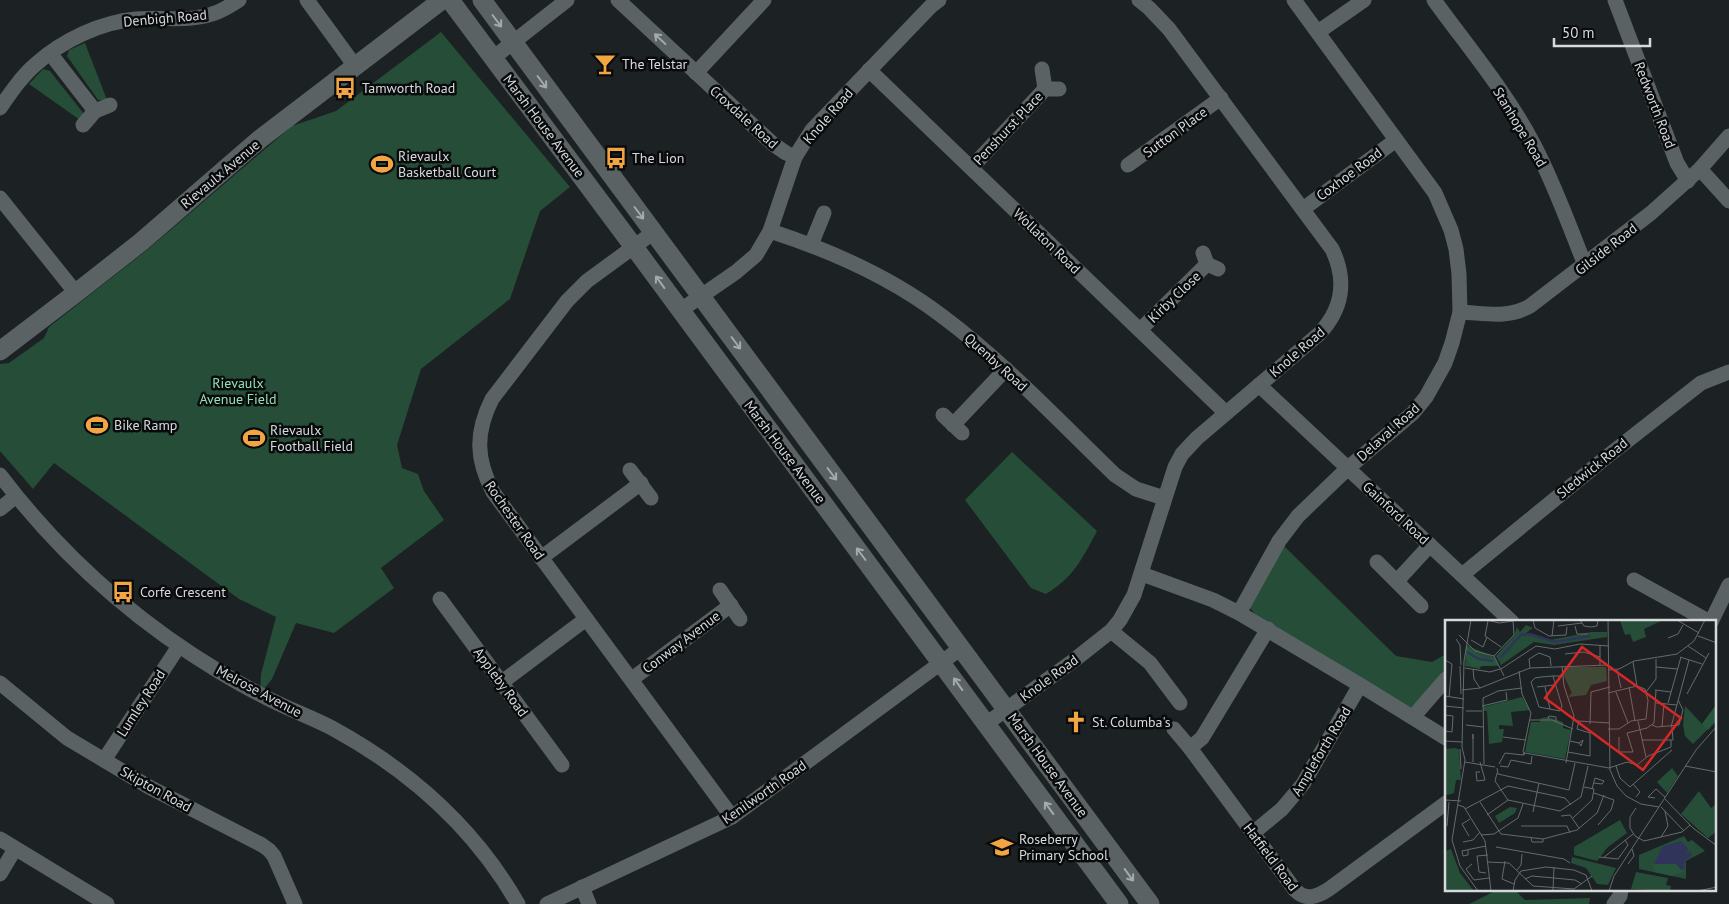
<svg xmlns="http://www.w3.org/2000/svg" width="1729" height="904" viewBox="0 0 1729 904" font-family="'PT Sans',sans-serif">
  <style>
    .green { fill: #254d38 }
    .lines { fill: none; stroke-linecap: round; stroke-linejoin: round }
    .minor { stroke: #5b6264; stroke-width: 15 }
    .tertiary { stroke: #5b6264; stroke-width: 19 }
    .oneway { stroke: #a5aaab }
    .labels { text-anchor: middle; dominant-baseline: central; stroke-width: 5; stroke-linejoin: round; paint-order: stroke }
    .street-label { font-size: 14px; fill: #d6dadb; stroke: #080a0b }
    .poi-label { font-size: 14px; fill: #d6dadb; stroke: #080a0b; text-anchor: start }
    .park-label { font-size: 14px; fill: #94e0b5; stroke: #080a0b }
    .inset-river { fill: none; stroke: #30345a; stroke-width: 2.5 }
    .inset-road { fill: none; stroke: #666b6d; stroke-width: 1 }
    .view { fill: #d62828; fill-opacity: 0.15; stroke: #d62828; stroke-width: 2.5 }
    .inset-edge { fill: none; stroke: #d6dadb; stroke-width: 2.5 }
  </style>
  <rect width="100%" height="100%" fill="#1c2123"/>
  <g class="green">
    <path d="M441 32 570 187 540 211 510 299 421 369 397 445 402 468 418 474 424 491 444 520 381 568 394 588 334 633 296 623 272 679 260 694 261 674 276 617 239 599 54 463 33 489 0 451V364L9 363 44 338 49 327 147 250 292 126 336 111Z"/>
    <path d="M85 43 107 100H98L67 56 69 50Z"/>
    <path d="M43 69 50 71 84 114 80 120 29 84Z"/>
    <path d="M1012 452 1097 531C1083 558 1073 578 1046 594L1031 588 965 500Z"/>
    <path d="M1284 546 1396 656 1432 662 1446 654V674L1412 707H1407L1256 615 1249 607Z"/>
    <path d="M1497 890H1515L1525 900 1590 898 1589 904H1469Z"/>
  </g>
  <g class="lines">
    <g class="minor">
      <path d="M307 0 355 66"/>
      <path d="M618 0 773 144 786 153 795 157"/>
      <path d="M1434 0C1468 47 1507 93 1534 145 1554 183 1569 225 1585 265"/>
      <path d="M1615 0 1677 163 1688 181"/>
      <path d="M1318 32 1364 0"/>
      <path d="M50 53 95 111 83 125"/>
      <path d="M493 58 567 0"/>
      <path d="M1042 69 1045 89"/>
      <path d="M869 70 1226 413"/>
      <path d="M696 73 764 0"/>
      <path d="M0 108C11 92 22 76 36 64 63 40 101 22 136 19 161 17 189 22 212 14 222 11 230 6 239 0"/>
      <path d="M95 111 110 105"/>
      <path d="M1128 165 1221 98"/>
      <path d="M971 168 1045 89H1059"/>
      <path d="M1700 169 1729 201"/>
      <path d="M0 198 76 293"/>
      <path d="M1303 209 1396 140"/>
      <path d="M770 231C829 250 892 278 942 316 1005 363 1059 421 1115 475L1136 489 1164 498"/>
      <path d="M654 232 587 281 567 301 492 399C475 433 476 459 493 492L732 817"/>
      <path d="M811 245 824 213"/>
      <path d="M1203 253 1207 264 1218 269"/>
      <path d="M681 310 736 272 756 255 770 231 795 157 812 130 931 6 939 0"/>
      <path d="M1460 312C1485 313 1507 319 1530 306L1651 213 1700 169 1729 136"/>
      <path d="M1140 330 1207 264"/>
      <path d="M1259 385 1512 622"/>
      <path d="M943 415 962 433"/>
      <path d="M953 425 1006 369"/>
      <path d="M630 470 651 498"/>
      <path d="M0 475C60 554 135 621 220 672 235 681 251 690 267 698 288 709 311 717 332 728 409 770 474 827 518 904"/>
      <path d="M0 509 16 496"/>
      <path d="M541 558 641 483"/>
      <path d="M1377 562 1421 606"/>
      <path d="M1142 574 1213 600 1239 613 1360 685 1446 738"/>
      <path d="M1462 575 1604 459 1701 383 1729 372"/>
      <path d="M1634 580 1710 622"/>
      <path d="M1397 581 1430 545"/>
      <path d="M720 590 740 619"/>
      <path d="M440 599 562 765"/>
      <path d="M1239 613 1279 541 1298 516 1348 468 1413 413 1426 397 1445 363 1452 343 1460 312 1459 274 1456 249 1451 230 1435 193 1294 0"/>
      <path d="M1711 622 1729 585"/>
      <path d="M1111 631 1150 663 1180 703"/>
      <path d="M632 679 731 605"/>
      <path d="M502 682 586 619"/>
      <path d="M0 683 67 738 149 787 262 845 269 850 274 856 295 904"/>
      <path d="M1413 717 1446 679"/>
      <path d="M986 724 1073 661 1111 631 1120 620 1134 595 1175 467 1182 454 1197 438 1319 334C1343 309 1347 280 1332 249L1169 29 1149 8 1139 0"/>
      <path d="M1174 729 1190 748 1295 890C1306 901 1317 897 1329 889L1446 803"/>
      <path d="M1190 748 1202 738 1268 629"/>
      <path d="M104 760 179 646"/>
      <path d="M1253 833 1282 809 1303 784 1360 685"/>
      <path d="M0 839 107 904"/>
      <path d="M0 874 15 849"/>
      <path d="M582 887 589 904"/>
      <path d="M547 904 732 817 961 648"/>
      <path d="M1614 904 1620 896 1621 890"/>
    </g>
    <g class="tertiary">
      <path d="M450 0 634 247 1119 904"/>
      <path d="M482 0 1150 904"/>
      <path d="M0 351 76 293 141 242 260 139 442 0"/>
    </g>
  </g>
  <defs><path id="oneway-shaft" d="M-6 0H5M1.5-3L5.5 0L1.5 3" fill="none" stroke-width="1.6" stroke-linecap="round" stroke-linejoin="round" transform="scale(1.25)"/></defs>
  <g class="oneway">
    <use href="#oneway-shaft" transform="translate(497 21) rotate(53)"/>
    <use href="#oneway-shaft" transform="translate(660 39) rotate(-137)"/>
    <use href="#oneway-shaft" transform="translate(542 82) rotate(53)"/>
    <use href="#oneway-shaft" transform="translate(639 213) rotate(53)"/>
    <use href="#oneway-shaft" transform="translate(660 282) rotate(-126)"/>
    <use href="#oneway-shaft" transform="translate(736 343) rotate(53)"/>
    <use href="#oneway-shaft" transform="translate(832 474) rotate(53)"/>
    <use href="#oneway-shaft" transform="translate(861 554) rotate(-127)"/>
    <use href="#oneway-shaft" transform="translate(958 684) rotate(-126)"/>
    <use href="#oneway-shaft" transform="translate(1049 808) rotate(-126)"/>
    <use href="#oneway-shaft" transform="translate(1129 875) rotate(54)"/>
  </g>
  <defs>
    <g id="bar-bare" transform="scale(1.725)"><path d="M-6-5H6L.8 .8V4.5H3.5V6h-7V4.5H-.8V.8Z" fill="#f2a542" stroke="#080a0b" stroke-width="2.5" paint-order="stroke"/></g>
    <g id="bus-bare" transform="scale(1.725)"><path d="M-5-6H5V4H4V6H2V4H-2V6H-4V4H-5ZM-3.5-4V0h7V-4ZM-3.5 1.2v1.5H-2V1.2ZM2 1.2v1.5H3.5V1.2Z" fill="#f2a542" stroke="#080a0b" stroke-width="2.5" paint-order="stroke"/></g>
    <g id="stadium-bare" transform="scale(1.725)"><path d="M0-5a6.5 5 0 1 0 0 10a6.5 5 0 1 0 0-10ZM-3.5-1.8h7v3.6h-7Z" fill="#f2a542" stroke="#080a0b" stroke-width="2.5" paint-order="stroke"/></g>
    <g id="church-bare" transform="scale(1.725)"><path d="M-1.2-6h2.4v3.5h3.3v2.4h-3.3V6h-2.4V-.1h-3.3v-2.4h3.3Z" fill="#f2a542" stroke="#080a0b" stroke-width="2.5" paint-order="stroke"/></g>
    <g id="school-bare" transform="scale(1.725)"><path d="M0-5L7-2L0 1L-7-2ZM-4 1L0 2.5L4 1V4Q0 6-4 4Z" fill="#f2a542" stroke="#080a0b" stroke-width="2.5" paint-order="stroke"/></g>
  </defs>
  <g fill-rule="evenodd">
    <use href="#bar-bare" x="605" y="64"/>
    <use href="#bus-bare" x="345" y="88"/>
    <use href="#bus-bare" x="616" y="158"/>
    <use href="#stadium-bare" x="382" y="164"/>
    <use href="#stadium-bare" x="97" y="425"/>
    <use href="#stadium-bare" x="254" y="438"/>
    <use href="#bus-bare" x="123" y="592"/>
    <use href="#church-bare" x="1076" y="722"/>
    <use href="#school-bare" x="1002" y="847"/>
  </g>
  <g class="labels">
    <g class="street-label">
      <text transform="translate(165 18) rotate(-5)">Denbigh Road</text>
      <text transform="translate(1655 105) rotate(69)">Redworth Road</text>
      <text transform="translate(828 116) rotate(-49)">Knole Road</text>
      <text transform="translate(744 117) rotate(42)">Croxdale Road</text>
      <text transform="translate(544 126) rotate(53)">Marsh House Avenue</text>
      <text transform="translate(1520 127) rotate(59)">Stanhope Road</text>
      <text transform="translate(1008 128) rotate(-47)">Penshurst Place</text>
      <text transform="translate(1175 132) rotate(-36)">Sutton Place</text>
      <text transform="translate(220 174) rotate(-40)">Rievaulx Avenue</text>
      <text transform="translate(1349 174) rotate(-37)">Coxhoe Road</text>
      <text transform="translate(1047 241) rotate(44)">Wollaton Road</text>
      <text transform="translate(1606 249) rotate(-38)">Gilside Road</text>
      <text transform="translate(1174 297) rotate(-44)">Kirby Close</text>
      <text transform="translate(1297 352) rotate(-41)">Knole Road</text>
      <text transform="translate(996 362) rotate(42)">Quenby Road</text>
      <text transform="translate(1388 432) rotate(-42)">Delaval Road</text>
      <text transform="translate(785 452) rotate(53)">Marsh House Avenue</text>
      <text transform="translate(1592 468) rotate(-39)">Sledwick Road</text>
      <text transform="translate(1396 513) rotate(43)">Gainford Road</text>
      <text transform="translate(515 520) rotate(55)">Rochester Road</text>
      <text transform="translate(681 642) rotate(-37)">Conway Avenue</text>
      <text transform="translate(1049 678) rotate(-36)">Knole Road</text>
      <text transform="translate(501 682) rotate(54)">Appleby Road</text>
      <text transform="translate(259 691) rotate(28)">Melrose Avenue</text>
      <text transform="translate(141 703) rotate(-57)">Lumley Road</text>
      <text transform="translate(1321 751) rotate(-59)">Ampleforth Road</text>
      <text transform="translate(1048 765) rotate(54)">Marsh House Avenue</text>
      <text transform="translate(156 789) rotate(29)">Skipton Road</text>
      <text transform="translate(764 792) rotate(-35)">Kenilworth Road</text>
      <text transform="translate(1271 857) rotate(53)">Hatfield Road</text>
    </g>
    <g class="poi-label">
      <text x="622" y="64">The Telstar</text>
      <text x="362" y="88">Tamworth Road</text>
      <text x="398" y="156">Rievaulx<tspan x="398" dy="16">Basketball Court</tspan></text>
      <text x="632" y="158">The Lion</text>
      <text x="114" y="425">Bike Ramp</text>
      <text x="270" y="430">Rievaulx<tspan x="270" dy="16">Football Field</tspan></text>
      <text x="140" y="592">Corfe Crescent</text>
      <text x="1092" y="722">St. Columba's</text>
      <text x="1019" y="839">Roseberry<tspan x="1019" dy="16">Primary School</tspan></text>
    </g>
    <g class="park-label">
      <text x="238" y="383">Rievaulx<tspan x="238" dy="16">Avenue Field</tspan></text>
    </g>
  </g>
  <g transform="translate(1445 620)">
    <rect width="271" height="271" fill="#1c2123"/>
    <path d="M165 0H218L199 9 201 17 188 22 185 14 180 15 175 1ZM81 5 88 8 81 13 105 20 146 12H162V17L109 25 89 22 56 45 51 36 69 16 72 7 75 12ZM21 25 49 37 54 46H36L35 49 20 46ZM119 47H161L162 61 146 65 141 75 123 77 127 73 119 56ZM77 77 85 90 66 92 68 106 54 105V109H59L57 122 44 124 42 91H38V87ZM271 85V101L248 124 240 116 238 105 240 86 257 104ZM103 97 118 102V108L126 110 120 139 80 132 86 102H95L96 98ZM11 128 14 130 16 160H11L9 173 3 175 0 174V129ZM254 171 266 188 271 184V212L263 218 236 194ZM65 187 72 188 70 193 54 203 50 196ZM175 200 182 213 163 227 152 241 129 235V227ZM239 216 243 222 247 220 260 231 241 241V259L194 249V235ZM6 229 15 253 29 271H0V231ZM127 237 171 248 163 265 152 264 141 248 126 243ZM191 252 223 258 221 265 226 266 225 271 186 269Z" fill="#254d38"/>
    <path d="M21 26 40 40 50 39 53 45 27 47 21 38ZM271 85V101L263 110 257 104ZM216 242 231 244 240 251 227 256 210 252 207 245Z" fill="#27563d"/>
    <path d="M227 148 233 156 222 173 212 162Z" fill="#254d38"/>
    <path d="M236 221 243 229 241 235 245 231 247 236 240 240 239 249 236 250 231 244H209L217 227Z" fill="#30345a"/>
    <path class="inset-river" d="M22 32 34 39 48 41M55 38 76 15 85 14 110 22 145 16"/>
    <path class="inset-road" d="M26 0 19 41 17 127 20 140 7 220 15 246 33 271M42 0 54 3 68 1M88 0 90 8 104 16 121 15 122 7M135 0 139 6 146 7 152 6 153 0M163 0 165 150 172 166 181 176 196 184 214 187M232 0 254 13M43 1 40 16 56 27M113 6 137 3M130 6 132 14H143M14 15 30 31 49 36 59 56M107 16 109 0M253 16 272 23M223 18 233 14 238 5M11 19 15 25 16 45M26 20 38 27 42 17M155 26V45M243 26 261 38M120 34 139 32 155 37M49 36 69 15 68 0M235 37 257 44M0 40 7 44 4 77M188 42 192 66M15 46 16 74M117 46 119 66 129 96 121 143M211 47 233 49M20 48 45 52 55 49M85 48 84 39 94 33 105 37 106 46M28 49 29 59 35 68M56 49 91 26 110 29 135 24 164 26M163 50 174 49 189 41 232 34 249 21 260 0M172 50 176 68M74 51 77 74 86 93 78 132M108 56 117 86 115 91 94 87 86 62 90 58 96 57 108 56H118M92 67 109 65M100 67 105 89M184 67 190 101M17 70 35 68 85 48 163 45M210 70 226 72M171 72 183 103M201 72 211 59V39M163 73 192 66 200 69 203 80 201 99 186 101 174 109H163M242 74 264 33M0 76 19 79M211 83 232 85M223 83 236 37M0 86 19 88M37 86 62 80 61 72M21 91H37M0 95 8 96 7 112 0 111M103 99 104 96 111 97V102M85 100H107L128 109M133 101 165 103M134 101 132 109 145 113V136M193 101 201 137M145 104 146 72 165 67M21 105 38 107M207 105 212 107 234 105 238 90 233 80M217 107 219 83M226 107 244 40M182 113 202 108 209 103 211 70M58 117 81 120M174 117V132H188L182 113M28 119V114V142M197 120H228L227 107M0 121 17 122M125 121 134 123 136 126 138 120 134 123M15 129 16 149M123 132 145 136M80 133 164 148 182 142 192 145 203 136 226 127V120M20 142 50 147M35 142 40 160 32 161 31 152H35M39 144 38 78 53 71 77 68M54 144 60 133 78 135 79 132 80 134 78 135M55 146 63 147 66 140 86 144 87 136M171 146 175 158 185 167 227 130M240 146 272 152M52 148 53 154 124 170 130 143M52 153 50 161 63 180 115 191 136 177 143 146M188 164 195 172 191 177M147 169 150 158 159 161 157 164 149 163M149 173 169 180 166 190 153 205M210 178 203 177 211 169 220 177M219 178 248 208 272 226M0 180 16 181M35 182 56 214 98 219 132 210 152 193 159 175M13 185 19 187 40 221 46 271M216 187 239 211M191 188 185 197V208L190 216 199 221 237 212 245 205M20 189 63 166 120 178 126 185M88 192 94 163M42 195 63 180M116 196 125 195 134 208M128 198 147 180 149 169 139 167M2 206 4 182M76 206H122L125 213M36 215 49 214 73 198 78 184M24 216 17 204 25 199M216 217 223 206 220 191M86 218 87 222H98V219M18 222 28 220 35 212M51 227 119 239 125 243M23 230V235L18 236 17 231 26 229 41 226M154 237 173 239 183 225 180 220M158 238 188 214M60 241 57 259 69 264M43 242 64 243 88 266 129 269 147 256M27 244 21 249 29 260 44 258M183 244 189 236 187 229M72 250 76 245 77 234M41 253 34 252 32 236 43 235M80 259 87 256 109 258 130 260 137 264M68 271 70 260 76 251 101 247 129 250 141 255 147 271M108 271 109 247M164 271 169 256 251 130 272 106M252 271 272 267"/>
    <path class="view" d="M137 27 236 98 198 150 100 78Z"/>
    <rect width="271" height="271" class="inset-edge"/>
  </g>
  <path d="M1554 38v8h96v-8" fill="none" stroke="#d6dadb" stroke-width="2.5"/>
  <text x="1562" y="38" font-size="15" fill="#d6dadb" stroke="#080a0b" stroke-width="4" paint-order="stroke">50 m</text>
</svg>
